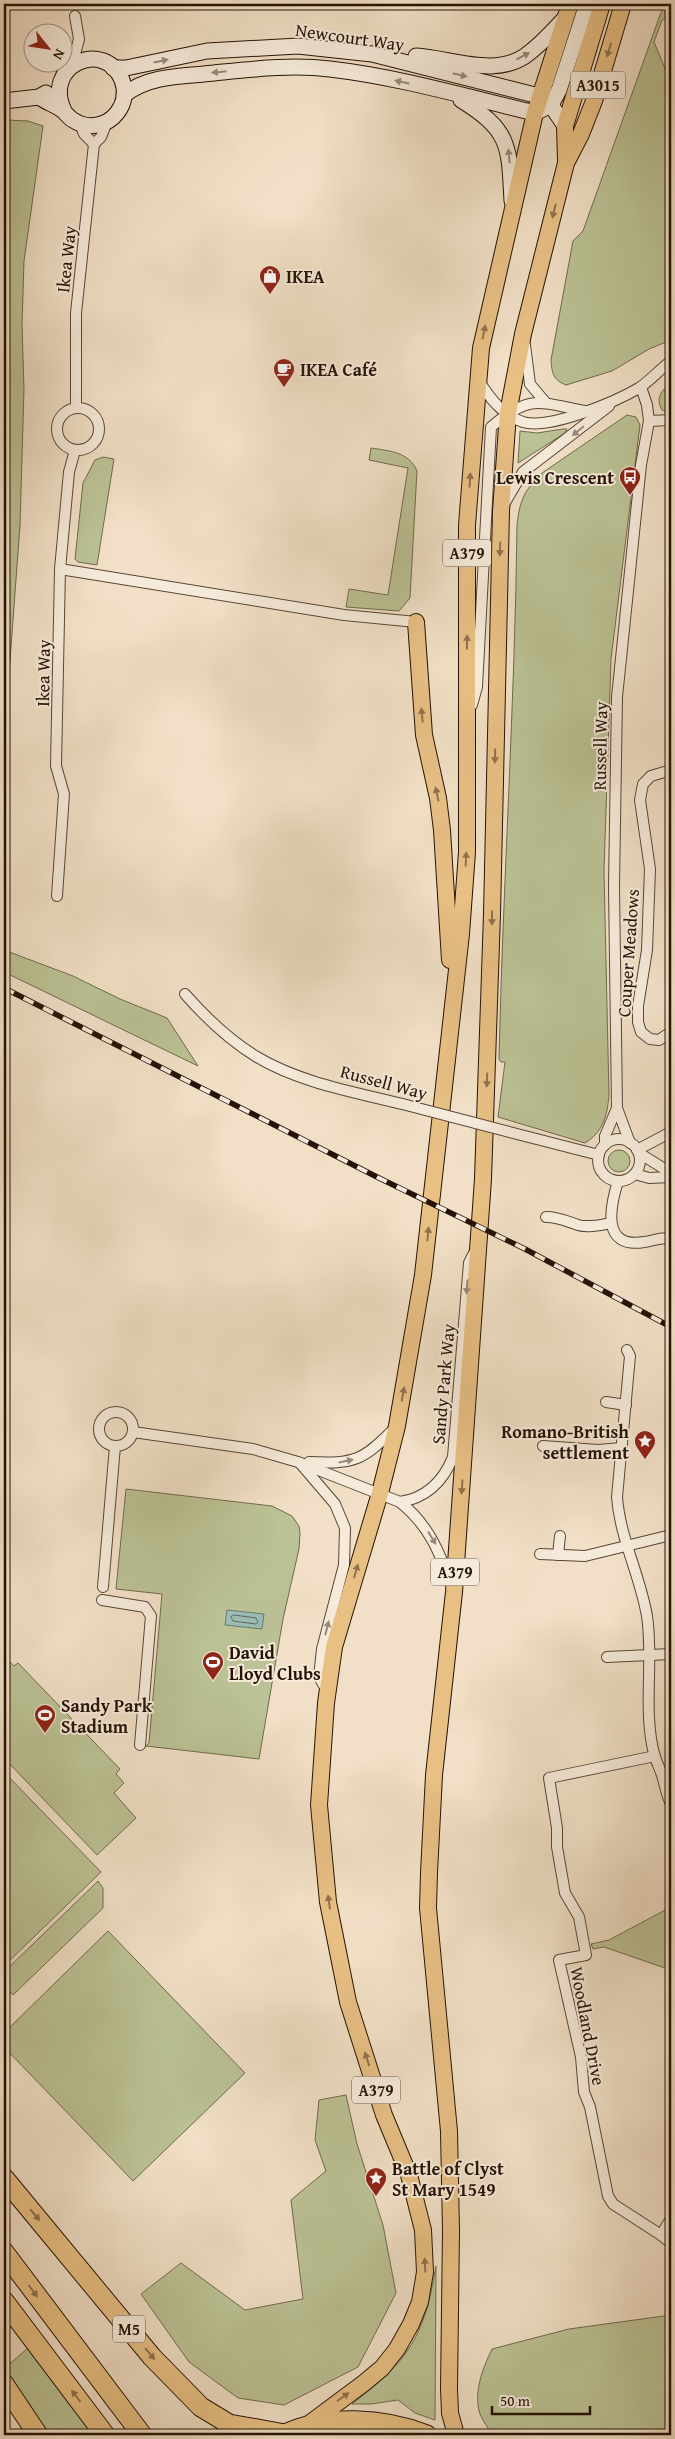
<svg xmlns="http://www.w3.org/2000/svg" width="675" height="2439" viewBox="0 0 675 2439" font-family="'Gentium Book Plus',serif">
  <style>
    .green { fill: #bbc295; stroke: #706a4d }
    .water { fill: #9bbdb5; stroke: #6c796f }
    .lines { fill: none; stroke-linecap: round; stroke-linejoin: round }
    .shore { stroke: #60685d; stroke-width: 1 }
    .street-casing { stroke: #584636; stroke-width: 12 }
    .secondary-casing { stroke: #251205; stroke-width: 17 }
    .primary-casing { stroke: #251205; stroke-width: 18 }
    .highway-casing { stroke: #251205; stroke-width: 21 }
    .street { stroke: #f6ebdb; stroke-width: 10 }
    .secondary { stroke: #f6ebdb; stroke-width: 15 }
    .primary { stroke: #e8c084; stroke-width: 16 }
    .highway { stroke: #e8c084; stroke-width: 19 }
    .rail-casing { stroke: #251205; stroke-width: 5.5 }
    .rail { stroke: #f6ebdb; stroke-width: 4; stroke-dasharray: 11; stroke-linecap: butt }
    .street-bridge-casing { stroke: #584636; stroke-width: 12; stroke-linecap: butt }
    .street-bridge { stroke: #f6ebdb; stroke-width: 10 }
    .oneway { fill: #90724b }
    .oneway2 { fill: #98897b }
    .labels { text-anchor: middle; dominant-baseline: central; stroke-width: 4; stroke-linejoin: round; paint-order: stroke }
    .shield { fill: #f6ebdb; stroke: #645345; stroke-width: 1 }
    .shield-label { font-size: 16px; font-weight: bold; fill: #251205 }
    .street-label { font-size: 18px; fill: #251205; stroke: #f6ebdb }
    .poi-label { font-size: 18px; font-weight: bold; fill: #251205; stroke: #f6ebdb; text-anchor: start }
  </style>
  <rect width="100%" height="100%" fill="#f1e0c7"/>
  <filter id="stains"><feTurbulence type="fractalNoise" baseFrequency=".004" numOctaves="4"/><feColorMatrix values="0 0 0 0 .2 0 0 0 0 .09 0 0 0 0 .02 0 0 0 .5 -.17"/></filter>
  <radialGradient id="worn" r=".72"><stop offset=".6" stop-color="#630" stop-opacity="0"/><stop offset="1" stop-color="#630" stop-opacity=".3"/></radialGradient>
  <g class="green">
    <path d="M664 4H666L671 16 662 20 654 42 671 83V340L649 349 612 371 566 385C553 380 552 373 551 360L573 241 583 231Z"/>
    <path d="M7 120 28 121 43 126 24 261 22 325 24 389 20 525 4 742V283C8 257 5 232 6 206 7 176 9 151 7 120Z"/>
    <path d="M669 385 671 386V414L662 410C656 400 660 391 669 385Z"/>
    <path d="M627 415 636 417 640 425 611 659 604 871 609 1096C607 1116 603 1132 585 1143L498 1117 505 1062H501L499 1059C503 881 515 703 517 525 520 499 524 491 542 473Z"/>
    <path d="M563 429H567L565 433 518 463 520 431 537 433Z"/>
    <path d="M371 448C390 451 409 452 417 471L410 598 399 611 346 607 349 589 388 595 408 468 369 460Z"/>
    <path d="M103 457 114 459 97 565 78 562 75 559 83 483 95 460Z"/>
    <path d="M4 950 73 976 120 999 167 1018 198 1066 4 972Z"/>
    <circle cx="619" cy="1161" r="11"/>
    <path d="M126 1489 272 1506 292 1516 299 1526 300 1533 299 1549 283 1619 259 1759 146 1746 149 1743 162 1594 116 1589Z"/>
    <path d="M6 1658 14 1666 18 1663 120 1769 116 1774 124 1783 114 1793 136 1818 97 1855 4 1758V1659Z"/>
    <path d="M4 1772 101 1872 4 1966Z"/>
    <path d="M98 1881 103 1888V1908L13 1995 4 1986V1972Z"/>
    <path d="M671 1907V1970L604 1947 593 1949 591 1944 609 1940Z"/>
    <path d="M108 1931 245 2073 133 2181 4 2047V2033Z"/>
    <path d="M346 2095 357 2144 383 2225 396 2293 358 2367 284 2405 238 2398 189 2362 141 2294 181 2263 245 2310 303 2299 291 2200 326 2171 315 2140 319 2100Z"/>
    <path d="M436 2266 435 2420 415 2413 398 2400 371 2404H352C409 2360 424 2338 436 2266Z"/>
    <path d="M671 2315V2435H492C488 2428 483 2421 480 2414 473 2392 483 2368 492 2349L569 2329Z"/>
    <path d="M30 2346 95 2435H35L4 2385V2369Z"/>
  </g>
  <path class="water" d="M227 1610 264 1614 262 1629 225 1625Z"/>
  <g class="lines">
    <path class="shore" d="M234 1615 256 1618 258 1622 256 1624 233 1621 231 1617Z"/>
    <g class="street-casing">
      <g id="street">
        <path d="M72 66 79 39 75 16"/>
        <path d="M80 124 84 134 94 144"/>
        <path d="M4 146V169"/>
        <path d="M525 345 530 384 546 403"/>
        <path d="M479 381C489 397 502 415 523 422 549 430 615 402 639 388 650 381 660 369 671 361"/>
        <path d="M76 408V313L94 144 101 137 107 122"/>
        <circle cx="78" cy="429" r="21"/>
        <path d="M649 421 671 420"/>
        <path d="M503 506 523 472 609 406"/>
        <path d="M60 569 344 615 416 622"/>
        <path d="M472 705 477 687 491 427C530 394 538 402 585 411"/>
        <path d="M671 770 651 776 643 784 640 800 650 869 647 950 638 1006V1022L641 1032 650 1039 659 1040 671 1032"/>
        <path d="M57 896 64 794 56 766 60 569 69 472 75 450"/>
        <path d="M185 994C206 1018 229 1040 257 1057 302 1084 360 1093 410 1106"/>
        <path d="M517 1134 599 1155"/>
        <circle cx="619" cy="1160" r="21"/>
        <path d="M630 1143 617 1108 614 887 617 697 641 465 649 421 647 405 641 387"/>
        <path d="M605 1145V1136L617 1108"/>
        <path d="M637 1150 671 1132"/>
        <path d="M639 1153 671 1173"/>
        <path d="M635 1174 649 1178 671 1177"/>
        <path d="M618 1181C610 1207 601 1249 644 1242 654 1241 662 1236 671 1239"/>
        <path d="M546 1217C559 1217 566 1221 578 1225 588 1228 600 1225 611 1223"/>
        <path d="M627 1350 630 1356 617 1497C620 1538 640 1575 647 1616 654 1662 642 1712 655 1757 657 1763 660 1769 662 1775 665 1785 666 1794 671 1804"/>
        <path d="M606 1402 626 1405"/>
        <circle cx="116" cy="1429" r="17"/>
        <path d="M133 1432 253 1449 298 1462 400 1502C429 1525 440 1553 452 1587"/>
        <path d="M543 1446 598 1450 622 1448"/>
        <path d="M309 1462C355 1464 362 1461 395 1428"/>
        <path d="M300 1463 335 1504 345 1528 344 1565 322 1649 320 1668 319 1677 327 1691"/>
        <path d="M400 1502C426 1498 443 1482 453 1457L469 1263 475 1251"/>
        <path d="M540 1554 585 1556 671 1535"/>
        <path d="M558 1555 560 1536"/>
        <path d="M103 1587 115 1446"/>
        <path d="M102 1600 145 1607 151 1616 140 1745"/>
        <path d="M607 1657 671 1654"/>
        <path d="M655 1756 549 1778 557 1828V1847L565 1893 579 1917 586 1955 559 1960 581 2057 584 2092 590 2107 608 2196 613 2204 661 2235"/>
        <path d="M671 2219 661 2235 671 2243"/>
      </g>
    </g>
    <g class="secondary-casing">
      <g id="secondary">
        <path d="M416 56C451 58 498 79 529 53 542 43 554 30 565 18"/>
        <path d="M113 68H126L207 51 298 46 372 54 539 96 551 105 565 126"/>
        <path d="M124 95C146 77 177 76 204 74 246 70 288 64 330 69 399 77 467 97 535 113L551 105 559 90 587 4"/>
        <path d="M39 97C46 102 55 105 62 110 66 113 69 118 73 120 88 130 107 126 117 113 125 103 126 91 122 80 104 38 42 65 64 111"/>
        <path d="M461 100C511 131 509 146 512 201"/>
        <path d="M4 101 39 97 46 93"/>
      </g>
    </g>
    <g class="primary-casing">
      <g id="primary">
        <path d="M566 161 565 126 602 4"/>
        <path d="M416 622 424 735 438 798 442 830 450 960"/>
        <path d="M305 2427 364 2383 382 2368 397 2349 411 2324 420 2302 425 2272 423 2230 409 2175 384 2115 348 2002 328 1902 319 1805 326 1703 334 1647 380 1493 397 1426 423 1275 461 934 467 852V525L481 348 535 113 570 4"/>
        <path d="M456 2435 450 2413 449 2389 451 2231 449 2131 428 1908 429 1873 434 1775 454 1592 483 1179 492 914 501 511 508 413 523 334 566 163 581 134 594 101 623 4"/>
      </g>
    </g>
    <g class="highway-casing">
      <g id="highway">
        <path d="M4 2178 152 2357 201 2407 229 2424 285 2434"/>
        <path d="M4 2252 142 2435"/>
        <path d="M4 2301 105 2435"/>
        <path d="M4 2384 38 2435"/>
        <path d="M283 2435C326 2414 384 2418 427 2435"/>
      </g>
    </g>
    <use href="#street" class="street"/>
    <use href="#secondary" class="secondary"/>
    <use href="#primary" class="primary"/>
    <use href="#highway" class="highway"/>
    <g class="rail-casing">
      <path id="rail" d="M4 988 379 1178 525 1249 671 1327"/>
    </g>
    <use href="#rail" class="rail"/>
    <g class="street-bridge-casing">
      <path id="street-bridge" d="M410 1106 517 1134"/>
    </g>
    <use href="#street-bridge" class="street-bridge"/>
  </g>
  <defs><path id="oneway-solid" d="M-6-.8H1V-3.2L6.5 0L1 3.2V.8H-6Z" transform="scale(1.25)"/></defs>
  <g class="oneway">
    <use href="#oneway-solid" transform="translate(609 50) rotate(107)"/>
    <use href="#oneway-solid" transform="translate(554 211) rotate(104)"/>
    <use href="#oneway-solid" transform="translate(484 332) rotate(-78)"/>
    <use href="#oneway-solid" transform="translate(470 480) rotate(-86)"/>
    <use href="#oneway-solid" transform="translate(500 549) rotate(92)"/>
    <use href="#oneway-solid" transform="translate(467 642) rotate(-90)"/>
    <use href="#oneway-solid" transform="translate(422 715) rotate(-95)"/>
    <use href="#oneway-solid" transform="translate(495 756) rotate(91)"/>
    <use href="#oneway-solid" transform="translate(437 794) rotate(-102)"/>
    <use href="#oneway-solid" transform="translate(466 859) rotate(-87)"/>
    <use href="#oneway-solid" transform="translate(492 918) rotate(91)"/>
    <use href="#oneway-solid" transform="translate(487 1080) rotate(92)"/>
    <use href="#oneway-solid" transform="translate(428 1234) rotate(-84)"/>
    <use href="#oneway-solid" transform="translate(403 1394) rotate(-80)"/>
    <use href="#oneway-solid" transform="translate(462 1487) rotate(94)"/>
    <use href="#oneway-solid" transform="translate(356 1571) rotate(-74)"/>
    <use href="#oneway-solid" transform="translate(329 1902) rotate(-98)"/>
    <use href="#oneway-solid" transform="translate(367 2059) rotate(-108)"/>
    <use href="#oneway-solid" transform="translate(35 2215) rotate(50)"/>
    <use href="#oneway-solid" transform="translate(425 2265) rotate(-92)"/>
    <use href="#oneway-solid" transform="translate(33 2291) rotate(53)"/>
    <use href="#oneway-solid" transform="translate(150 2354) rotate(50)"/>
    <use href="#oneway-solid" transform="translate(76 2396) rotate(-127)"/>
    <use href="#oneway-solid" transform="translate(343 2397) rotate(-35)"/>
  </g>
  <g class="oneway2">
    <use href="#oneway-solid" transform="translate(523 56) rotate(-28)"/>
    <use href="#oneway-solid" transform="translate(161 61) rotate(-12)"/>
    <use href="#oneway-solid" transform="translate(219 72) rotate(174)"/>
    <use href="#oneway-solid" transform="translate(460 75) rotate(13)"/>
    <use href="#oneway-solid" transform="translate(402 82) rotate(-168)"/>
    <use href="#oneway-solid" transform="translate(509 156) rotate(-96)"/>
    <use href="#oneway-solid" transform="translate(578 431) rotate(141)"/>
    <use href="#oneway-solid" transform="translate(467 1287) rotate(94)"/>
    <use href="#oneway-solid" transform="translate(346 1461) rotate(-11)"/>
    <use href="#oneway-solid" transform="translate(432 1538) rotate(58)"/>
    <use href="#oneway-solid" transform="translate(327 1628) rotate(-76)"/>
  </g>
  <defs>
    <g id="shop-pin" transform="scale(1.125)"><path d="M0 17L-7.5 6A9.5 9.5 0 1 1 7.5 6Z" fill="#8f2418" stroke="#f6ebdb"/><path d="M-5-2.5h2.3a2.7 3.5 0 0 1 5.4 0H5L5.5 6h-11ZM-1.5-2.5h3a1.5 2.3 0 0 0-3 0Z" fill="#fff"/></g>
    <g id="cafe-pin" transform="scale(1.125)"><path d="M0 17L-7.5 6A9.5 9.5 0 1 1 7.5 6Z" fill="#8f2418" stroke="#f6ebdb"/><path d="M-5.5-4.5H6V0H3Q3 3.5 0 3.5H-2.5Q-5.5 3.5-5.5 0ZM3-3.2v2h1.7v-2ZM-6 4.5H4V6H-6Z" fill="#fff"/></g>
    <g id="bus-pin" transform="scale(1.125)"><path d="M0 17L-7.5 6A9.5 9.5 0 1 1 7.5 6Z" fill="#8f2418" stroke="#f6ebdb"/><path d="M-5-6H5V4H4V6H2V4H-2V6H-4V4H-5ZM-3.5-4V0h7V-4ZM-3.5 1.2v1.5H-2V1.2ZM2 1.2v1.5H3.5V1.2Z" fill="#fff"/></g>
    <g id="sight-pin" transform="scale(1.125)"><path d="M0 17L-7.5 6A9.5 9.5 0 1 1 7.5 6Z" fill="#8f2418" stroke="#f6ebdb"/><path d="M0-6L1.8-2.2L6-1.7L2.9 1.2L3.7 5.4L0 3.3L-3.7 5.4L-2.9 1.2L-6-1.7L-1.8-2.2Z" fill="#fff"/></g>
    <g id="stadium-pin" transform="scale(1.125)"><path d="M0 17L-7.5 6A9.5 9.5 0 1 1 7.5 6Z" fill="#8f2418" stroke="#f6ebdb"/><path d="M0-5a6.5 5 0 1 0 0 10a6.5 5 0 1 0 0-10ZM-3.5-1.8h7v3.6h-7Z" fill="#fff"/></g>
  </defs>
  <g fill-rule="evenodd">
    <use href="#shop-pin" x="270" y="276"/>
    <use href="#cafe-pin" x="284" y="369"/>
    <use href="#bus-pin" x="630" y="477"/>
    <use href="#sight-pin" x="645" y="1441"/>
    <use href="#stadium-pin" x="213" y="1662"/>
    <use href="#stadium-pin" x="45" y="1715"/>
    <use href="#sight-pin" x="376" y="2178"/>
  </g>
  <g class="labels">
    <g class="shield">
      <rect x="570.5" y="71.5" width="55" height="27" rx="4"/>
      <rect x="443" y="539.5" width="48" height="27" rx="4"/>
      <rect x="431" y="1558.5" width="48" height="27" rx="4"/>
      <rect x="352" y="2076.5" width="48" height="27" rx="4"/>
      <rect x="113" y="2315.5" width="32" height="27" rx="4"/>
    </g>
    <g class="shield-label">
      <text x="598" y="85">A3015</text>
      <text x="467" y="553">A379</text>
      <text x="455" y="1572">A379</text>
      <text x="376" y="2090">A379</text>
      <text x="129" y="2329">M5</text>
    </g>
    <g class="street-label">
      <text transform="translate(350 37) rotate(8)">Newcourt Way</text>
      <text transform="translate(66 259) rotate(-84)">Ikea Way</text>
      <text transform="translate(43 673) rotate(-89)">Ikea Way</text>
      <text transform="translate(600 746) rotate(-89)">Russell Way</text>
      <text transform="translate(628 953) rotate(-86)">Couper Meadows</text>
      <text transform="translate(384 1082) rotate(15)">Russell Way</text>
      <text transform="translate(443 1384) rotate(-85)">Sandy Park Way</text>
      <text transform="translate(588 2026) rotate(79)">Woodland Drive</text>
    </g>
    <g class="poi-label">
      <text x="286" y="276">IKEA</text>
      <text x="300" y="369">IKEA Café</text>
      <text x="614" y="477" text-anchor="end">Lewis Crescent</text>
      <text x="629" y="1431" text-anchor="end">Romano-British<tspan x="629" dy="21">settlement</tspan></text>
      <text x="229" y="1652">David<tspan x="229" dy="21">Lloyd Clubs</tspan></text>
      <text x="61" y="1705">Sandy Park<tspan x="61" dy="21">Stadium</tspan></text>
      <text x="392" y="2168">Battle of Clyst<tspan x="392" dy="21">St Mary 1549</tspan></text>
    </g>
  </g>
  <rect width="675" height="2439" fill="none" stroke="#f1e0c7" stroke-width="20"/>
  <rect x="5" y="5" width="665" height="2429" fill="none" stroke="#251205" stroke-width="2.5"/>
  <rect x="10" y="10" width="655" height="2419" fill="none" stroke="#251205"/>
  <g transform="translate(48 48) rotate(120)"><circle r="24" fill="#f6ebdb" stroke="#a29485"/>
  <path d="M0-4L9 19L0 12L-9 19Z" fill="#8f2418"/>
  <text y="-8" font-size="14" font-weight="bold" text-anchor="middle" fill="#251205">N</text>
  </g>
  <path d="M492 2406v8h98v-8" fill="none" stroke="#251205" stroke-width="2.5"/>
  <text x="500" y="2406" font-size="15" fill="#251205" stroke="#f6ebdb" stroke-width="4" paint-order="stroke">50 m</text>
  <rect width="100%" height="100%" filter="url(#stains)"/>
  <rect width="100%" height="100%" fill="url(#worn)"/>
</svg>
